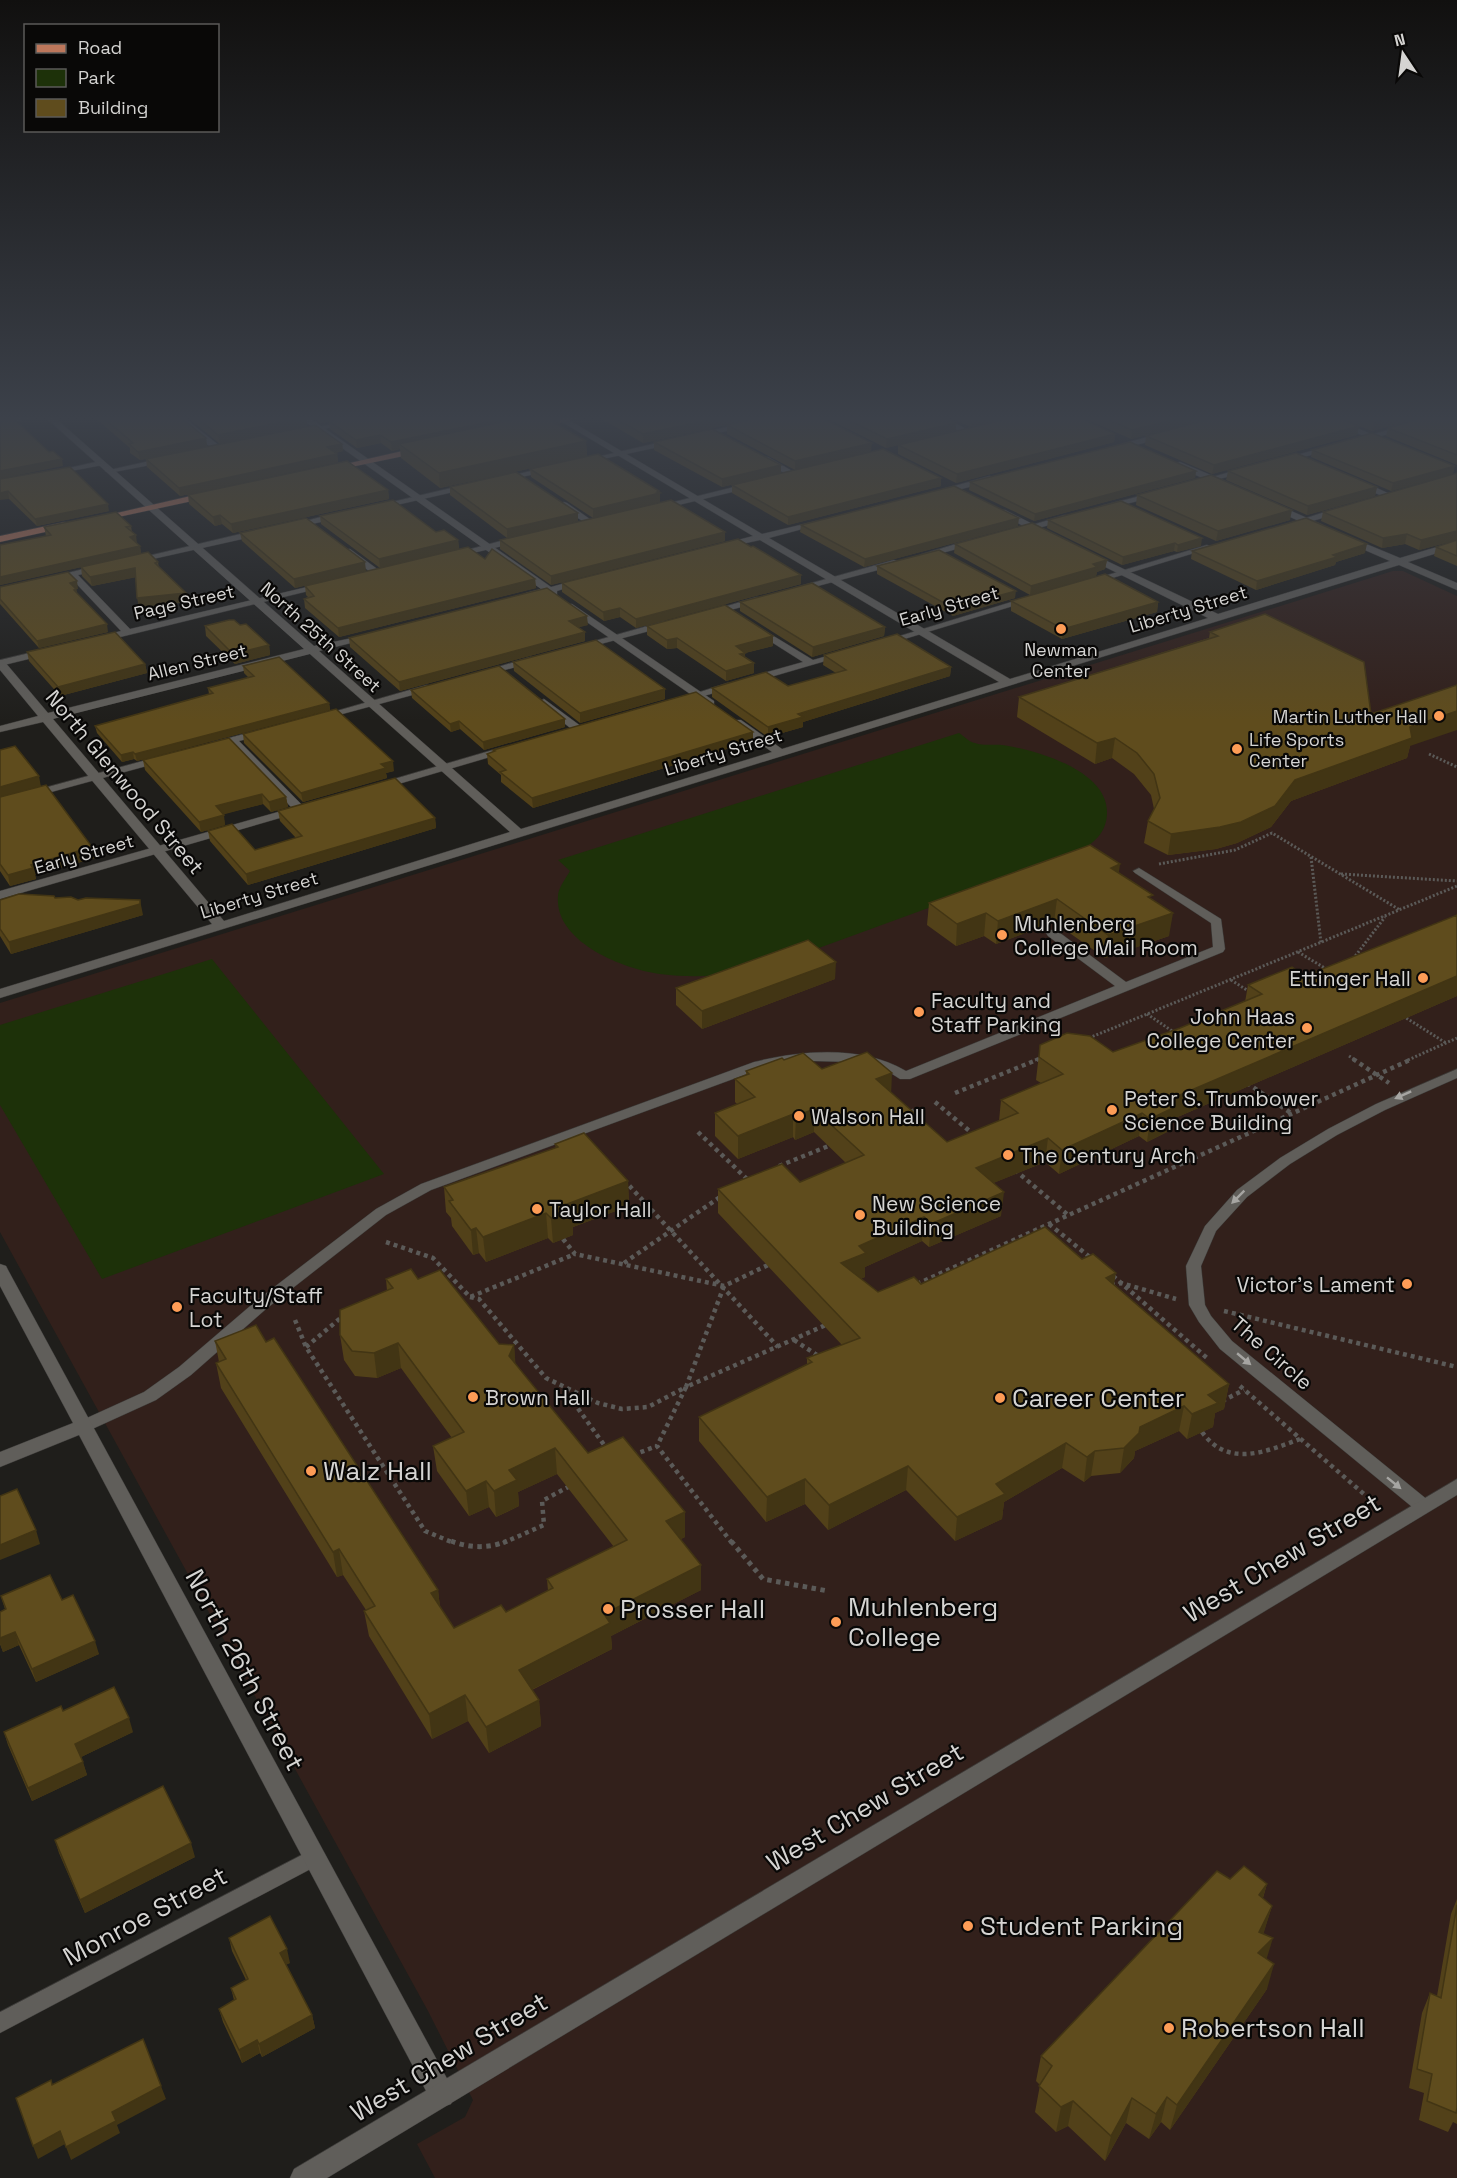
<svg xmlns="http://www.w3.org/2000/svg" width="1457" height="2178" viewBox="0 0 1457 2178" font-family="'Space Grotesk',sans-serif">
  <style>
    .education { fill: #32201b }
    .green { fill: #1d3109 }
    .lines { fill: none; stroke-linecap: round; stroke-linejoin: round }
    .service-casing { stroke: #3a3937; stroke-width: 1 }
    .minor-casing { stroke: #3a3937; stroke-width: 1 }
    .tertiary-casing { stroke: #3a3937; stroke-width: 1 }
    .primary-casing { stroke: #3a3937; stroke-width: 1 }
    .path-far2 { stroke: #5b5a58; stroke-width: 3; stroke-dasharray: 2 2; stroke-linecap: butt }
    .path-far1 { stroke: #5b5a58; stroke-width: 4.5; stroke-dasharray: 4 4; stroke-linecap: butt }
    .path { stroke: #5b5a58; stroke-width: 5; stroke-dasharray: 4.5 4.5; stroke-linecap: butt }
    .service { fill: #605e5a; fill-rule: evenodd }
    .minor { fill: #605e5a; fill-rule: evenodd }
    .tertiary { fill: #605e5a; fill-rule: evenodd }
    .primary { fill: #bd775b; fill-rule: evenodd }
    .wall { fill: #524119 }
    .shaded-wall { fill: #423514 }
    .building { fill: #5f4c1d; stroke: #423514; stroke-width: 1.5 }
    .oneway { fill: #a6a5a2 }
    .poi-dot { fill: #fd9c56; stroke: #090807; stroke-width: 2 }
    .labels { text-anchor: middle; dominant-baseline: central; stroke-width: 4.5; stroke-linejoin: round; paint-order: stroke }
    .far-street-label { font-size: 18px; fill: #d5d4d2; stroke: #090807 }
    .far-poi-label { font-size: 18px; fill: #d5d4d2; stroke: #090807 }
    .street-label { font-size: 21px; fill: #d5d4d2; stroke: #090807 }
    .poi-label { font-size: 21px; fill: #d5d4d2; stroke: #090807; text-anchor: start }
    .near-poi-label { font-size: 26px; fill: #d5d4d2; stroke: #090807; text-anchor: start }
    .near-street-label { font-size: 26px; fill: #d5d4d2; stroke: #090807 }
  </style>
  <rect width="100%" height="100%" fill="#1f1e1b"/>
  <path class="education" d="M1393 571H1403L1457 596V2178H435L417 2144 465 2117 473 2100 428 2011 0 1232V1003Z"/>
  <g class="green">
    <path d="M959 733C964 736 969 742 975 743 983 746 994 744 1002 745 1036 750 1107 770 1107 812 1107 834 1093 843 1076 854L753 972C723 976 691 978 660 974 623 969 554 942 558 896 558 888 566 878 570 871L558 860Z"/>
    <path d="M212 959 384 1174 102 1279 0 1105V1025Z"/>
  </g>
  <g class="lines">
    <g class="service-casing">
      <g id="service">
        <path d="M25 416H41L0 425V421Z"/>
        <path d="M173 416H182L221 447V451H215Z"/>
        <path d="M369 416H384L305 433 301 431Z"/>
        <path d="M931 416H941L974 433 967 435Z"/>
        <path d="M743 423H746V427L698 437 694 435Z"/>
        <path d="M1404 425 1408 427 1407 429 1359 442 1355 440Z"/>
        <path d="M670 440 674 442 673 444 584 463 580 461Z"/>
        <path d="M1329 446H1332V450L1283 462 1279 460Z"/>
        <path d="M762 457H768L799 475 792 477 762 461Z"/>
        <path d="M163 458H166V462L109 473 105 471Z"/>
        <path d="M100 461 104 463 103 465 55 474 51 472Z"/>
        <path d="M547 467 551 469 550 471 502 481 498 479Z"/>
        <path d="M1244 468H1247V472L1199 484 1195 482Z"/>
        <path d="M1356 481H1362L1394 496 1387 498 1356 485Z"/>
        <path d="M750 483H753V487L658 510 654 507Z"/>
        <path d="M468 484 472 486 471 488 379 509 375 506Z"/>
        <path d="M1155 492 1159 494 1158 496 1106 509 1102 506Z"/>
        <path d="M564 502 567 503 594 522 587 524 561 507 560 505Z"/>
        <path d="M1340 507 1343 508V512L1292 527 1288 524Z"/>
        <path d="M336 513 340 516 339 518 294 528 290 525Z"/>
        <path d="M1065 515 1068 516V520L1020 533 1016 530Z"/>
        <path d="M257 530 260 531V535L135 563 131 560Z"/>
        <path d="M516 537 520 540 519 542 456 557 452 554Z"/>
        <path d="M972 539 975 540V544L924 558 920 555Z"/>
        <path d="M1207 545 1214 547 1096 583 1088 581Z"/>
        <path d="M350 549 380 571V575H374L347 554V550Z"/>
        <path d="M894 560 897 561V565L799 591 794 588Z"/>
        <path d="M99 565 102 566V570L78 575 130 629 324 583 329 586 100 642 95 639 97 637 121 631 70 577 53 581 48 578Z"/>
        <path d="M757 597 760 598V602L712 615 707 612Z"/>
        <path d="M1025 598 1033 600 888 644 880 642Z"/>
        <path d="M665 621 670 624 668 626 582 649 577 646Z"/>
        <path d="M757 626 813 660 841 652 846 655 757 681H749V677L803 662 754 631 752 629Z"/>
        <path d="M46 649 49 650V654L0 666V660Z"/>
        <path d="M531 657 536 660 534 662 483 676 478 673Z"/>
        <path d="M728 683 732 684V688L686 701 681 698Z"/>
        <path d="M427 685 431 686V690L324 719 319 716Z"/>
        <path d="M544 699 582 727V731H574L540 704 539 702Z"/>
        <path d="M259 730 264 733 263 735 239 741 304 807V811L0 899V891L292 808 230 744 214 748 209 745 210 743Z"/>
        <path d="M503 747 507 748V752L385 788H377L376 786 377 784Z"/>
        <path d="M161 756 165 757V761L0 806V800Z"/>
        <path d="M1139 868 1221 919 1225 949 1223 952 910 1079H900L886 1070 855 1062 813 1061 763 1068 431 1190 386 1215 266 1309 191 1375 156 1400 90 1430 84 1432 78 1430 76 1426 78 1422 144 1392 179 1367 256 1301 376 1209 421 1184 754 1062C802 1050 862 1045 906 1071L1115 986 1048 936 1046 933 1048 930H1056L1126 982 1213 947 1211 923 1135 873 1133 871Z"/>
        <path d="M1457 1069V1078L1385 1110 1337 1135 1290 1164 1247 1197 1216 1231 1201 1266 1205 1305 1211 1316 1232 1341 1429 1501 1432 1506 1429 1511 1423 1513 1417 1511 1220 1349 1199 1322 1189 1305 1186 1266 1205 1226 1237 1190 1280 1158 1328 1129 1376 1104Z"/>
        <path d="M315 1848 322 1851 325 1857 322 1863 0 2033V2012Z"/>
      </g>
    </g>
    <g class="minor-casing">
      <g id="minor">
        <path d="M44 416H53L314 646 371 634V638L319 651 521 829 772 752 733 724V720H741L782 749 999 682 760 540 719 549V545L753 536 552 416H562L762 534 821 520V524L769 538 1010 679 1208 618 1085 557V553L1088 552 1218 614 1390 561 1344 541 1342 539 1347 536 1400 558 1457 541V547L1408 562 1457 583V590L1399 565 0 998V989L212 924 43 722 0 732V726L38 716 0 670V660L4 661 48 713 304 649ZM310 654 510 832 224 921 53 719Z"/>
        <path d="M297 416H307L551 587 580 579 585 582 557 591V595L547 594 526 597V593L541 589Z"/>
        <path d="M1316 416H1328L1388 441 1381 443Z"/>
        <path d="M1165 432 1168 433V437L1112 451 1108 448Z"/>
        <path d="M1180 462 1227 482 1229 484 1221 486 1177 467V463Z"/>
        <path d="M990 476 993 477V481L938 495 933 492Z"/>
        <path d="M1273 503 1323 525 1325 527 1317 529 1270 508 1268 506Z"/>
        <path d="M999 510H1005L1050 533 1042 535 999 514Z"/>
        <path d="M572 604 714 701V705H706L568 609V605Z"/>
        <path d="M0 1264 6 1266 8 1270 451 2086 454 2095 451 2104 442 2107 433 2104 79 1435 0 1467V1452L73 1423 0 1286Z"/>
      </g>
    </g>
    <g class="tertiary-casing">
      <path id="tertiary" d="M1457 1479V1495L327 2178H290L294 2169Z"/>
    </g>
    <g class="primary-casing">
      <g id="primary">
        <path d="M569 416H585L540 428 536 425Z"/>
        <path d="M420 447 423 448V452L332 471 328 468Z"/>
        <path d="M208 492 213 495 211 497 100 521 95 518Z"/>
        <path d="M65 522 68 523V527L0 542V536Z"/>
      </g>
    </g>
    <g class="path-far2">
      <path d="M1429 754 1457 767"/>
      <path d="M1311 857 1321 943"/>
      <path d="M1159 864 1235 850 1272 833 1400 910"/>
      <path d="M1341 874 1457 881"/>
      <path d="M1298 952 1328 970"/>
      <path d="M1353 959 1385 917"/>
      <path d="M1231 980 1250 992"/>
      <path d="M1147 1014 1175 1033"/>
      <path d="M1403 1016 1446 1043"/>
      <path d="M1089 1038 1457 886"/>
      <path d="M1349 1056 1355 1060"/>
      <path d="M1035 1060 1043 1057"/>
      <path d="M1408 1060 1457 1038"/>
    </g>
    <g class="path-far1">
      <path d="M1353 1059 1389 1083"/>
      <path d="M1247 1083 1291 1113"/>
      <path d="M955 1093 1039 1059"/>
      <path d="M935 1102 973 1134"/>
      <path d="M910 1112 918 1109"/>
      <path d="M698 1132 747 1179"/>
      <path d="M779 1166 831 1145"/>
      <path d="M1015 1170 1068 1215"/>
      <path d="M624 1180 778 1347"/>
      <path d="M1049 1224 1091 1258"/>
      <path d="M563 1239 575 1254 724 1286 768 1265"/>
      <path d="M386 1242 433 1258 470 1297 575 1254"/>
      <path d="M624 1263 720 1197"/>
      <path d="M1113 1276 1207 1358"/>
      <path d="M917 1284 1412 1059"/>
      <path d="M1111 1285 1121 1283 1176 1299"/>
      <path d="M470 1297 479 1299 546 1378 598 1403 622 1409 648 1407 686 1387 724 1286"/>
      <path d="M1224 1311 1457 1367"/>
      <path d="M295 1320 306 1347 425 1531 454 1543"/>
      <path d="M794 1340 820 1357"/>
      <path d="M306 1347 343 1316"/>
      <path d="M1240 1386 1373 1502"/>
      <path d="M564 1389 607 1449"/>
      <path d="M1222 1401 1244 1390"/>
      <path d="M1202 1432C1228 1468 1265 1452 1300 1439"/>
      <path d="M633 1455 657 1446"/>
      <path d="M503 1543 544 1525 542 1501 570 1486"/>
      <path d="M732 1543 657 1446 686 1387 828 1324"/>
    </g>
    <g class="path">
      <path d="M451 1541C469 1548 488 1549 507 1541"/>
      <path d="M731 1541 763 1579 828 1591"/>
    </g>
    <use href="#service" class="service"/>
    <use href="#minor" class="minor"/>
    <use href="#tertiary" class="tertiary"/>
    <use href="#primary" class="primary"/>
  </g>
  <g class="wall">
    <path d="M93 416H179L206 438 207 447 342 444 343 451 335 453 337 454 338 462 180 496 147 467 146 459 140 460 130 453V448Z"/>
    <path d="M186 416H304L306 417 307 426 220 444Z"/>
    <path d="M311 416H560V424L559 425 586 441 587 456 440 488 401 458 400 449 392 451 381 443 357 448 330 429 329 422 321 423Z"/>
    <path d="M597 416H818L871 451 795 470 727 434V425L749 420 643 443Z"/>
    <path d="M822 416H943L956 423V431L971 427 946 416H1076L1115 434 1114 442 956 483 898 454V445L886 448Z"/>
    <path d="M1079 416H1221L1131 439Z"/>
    <path d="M1334 416H1429L1372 431Z"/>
    <path d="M1457 416V465L1386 436 1388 428Z"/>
    <path d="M1359 426 1357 435 1212 474 1145 445 1146 436Z"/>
    <path d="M654 442 781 473 722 487 654 450Z"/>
    <path d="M1312 450 1453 474 1391 491 1311 457Z"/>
    <path d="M530 469 659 491 660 493V502L593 518 531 477Z"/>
    <path d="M1196 471 1195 478 1034 521 969 490 970 482Z"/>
    <path d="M1228 471 1377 487 1375 496 1307 515 1226 480Z"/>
    <path d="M1457 473V540L1419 550 1405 544 1382 548 1321 521 1323 512Z"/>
    <path d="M0 479 109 511 37 526 9 499Z"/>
    <path d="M732 485 941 486 788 525 732 493Z"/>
    <path d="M450 487 578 513V521L507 538 450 495Z"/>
    <path d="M388 490 389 499 233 533 222 524 215 526 189 504 188 495Z"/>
    <path d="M1137 495 1290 520 1216 541 1136 505Z"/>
    <path d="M320 516 436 532 458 540 459 549 380 568 321 524Z"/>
    <path d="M1048 520 1201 546 1177 552 1174 551 1122 565 1047 528Z"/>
    <path d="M801 525 1018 526 864 567 800 532Z"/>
    <path d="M131 526 132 532 137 543H136L140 546 141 554 158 562 159 568 186 593 188 602 139 607 136 577 92 586 82 576 81 567 0 585V545L46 536 44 527Z"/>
    <path d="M725 532V541L551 585 500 549V540Z"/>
    <path d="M240 533 366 571 295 588 242 541Z"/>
    <path d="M1457 540V566L1434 556 1436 547Z"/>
    <path d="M955 544 1107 560 1105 569 1097 572 1096 576 1030 595 954 553Z"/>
    <path d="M751 547 801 584 636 628 620 617 604 621 562 592V583Z"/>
    <path d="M1192 551 1365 553 1336 562 1335 565 1256 590 1191 559Z"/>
    <path d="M485 559 535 579 536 588 339 637 305 608 304 599 308 597 306 595 305 586Z"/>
    <path d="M877 566 1015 598 953 616 877 574Z"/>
    <path d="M0 587 78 589H76L77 593 108 632 39 648 0 604Z"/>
    <path d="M1011 601 1158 602 1157 612 1062 639 1011 611Z"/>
    <path d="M740 602 885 627 884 636 812 657 740 611Z"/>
    <path d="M240 625 269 645 270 655 235 664 206 636 205 626Z"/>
    <path d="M588 625 578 627 585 632V641L400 691 350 647 349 638Z"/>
    <path d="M647 626 773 646 745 653V657L754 673 726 681 677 648 667 649 647 635Z"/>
    <path d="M1210 632 1371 714 1410 746 1407 758 1291 801 1271 827 1237 843 1216 849 1168 855 1144 843 1148 821 1154 809 1151 795 1134 774 1112 758 1095 764 1017 717 1019 697 1209 638Z"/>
    <path d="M27 652 145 664 147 673 60 696 29 661Z"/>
    <path d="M824 655 951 667 950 676 803 722V727L768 737 712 697V688L788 686 836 673 823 665Z"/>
    <path d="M513 662 665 699 580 723 514 671Z"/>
    <path d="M243 666 329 703 330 710 137 761 134 759 122 762 97 733 95 726 209 694 208 688 249 678 244 673Z"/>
    <path d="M411 690 565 719V727L484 750 460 729 451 732 412 698Z"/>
    <path d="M753 732V741L533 808 501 782V775L488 764 487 754 493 752V750Z"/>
    <path d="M243 734 394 771 386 773 387 778 303 802 244 743Z"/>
    <path d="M0 750 41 786 92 847 95 858 35 875 36 879 10 886 0 871Z"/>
    <path d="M143 760 286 797 288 807 271 812 263 804 223 814 225 825 201 832 145 770Z"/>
    <path d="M278 811 435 818 436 828 248 885 210 841 208 831 255 850 296 838 280 821Z"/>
    <path d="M1119 873 1152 900 1169 936 1105 958 1054 922 996 944 984 936 956 946 927 925 929 903Z"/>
    <path d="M55 898 78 900 143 915 11 954 0 936V900Z"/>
    <path d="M1457 915V996L1173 1119 1171 1130 1147 1142 1139 1136 1059 1174 1045 1162 993 1183 1001 1216 929 1247 922 1241 865 1267V1277L860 1279 878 1292 921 1284H1114L1229 1384 1224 1409 1215 1413 1213 1427 1187 1439 1179 1431 1135 1451 1134 1458 1120 1473 1091 1476 1084 1482 1062 1468 1004 1502 1002 1519 955 1541 906 1490 828 1530 805 1504 766 1522 699 1441V1417L807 1365V1358L842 1345 718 1213V1189L800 1182 846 1163 814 1132 795 1140 793 1137 738 1159 715 1136V1113L737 1104 735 1102V1079L746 1075V1071L784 1060 822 1069 891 1093 947 1142 999 1121 1001 1100 1041 1083 1036 1080 1040 1045 1113 1052 1180 1028 1245 1002 1248 985 1305 976Z"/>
    <path d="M835 979 702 1029 676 1005V988Z"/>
    <path d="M555 1144 628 1181 629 1206 573 1227V1235L553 1243 548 1238 486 1262 479 1253 473 1255 452 1226 451 1218 446 1212 444 1187 556 1148Z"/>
    <path d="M386 1279H418L499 1344 514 1345 515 1363 588 1453 685 1537 681 1539 701 1590 611 1636 612 1649 532 1690 539 1700 541 1726 489 1753 468 1721 432 1739 369 1636 364 1611 366 1610 343 1575 337 1577 221 1388 216 1363 219 1362 215 1341 266 1342 438 1590 440 1607 454 1628 506 1612 548 1591 547 1579 614 1547 557 1474 518 1492 519 1506 507 1512 496 1517 489 1507 469 1516 437 1471 433 1446 452 1438 401 1368 377 1378 355 1376 344 1360 340 1335 387 1291Z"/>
    <path d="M1 1596 62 1600 99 1654 36 1682 19 1645 3 1652 0 1644V1612L5 1609Z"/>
    <path d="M4 1732H133L81 1757 87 1775 32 1801 8 1745Z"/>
    <path d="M55 1840 195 1857 85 1913 59 1853Z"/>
    <path d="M1230 1879 1267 1884 1263 1898 1272 1906 1263 1934 1267 1959V1989L1170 2130 1161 2122 1149 2139 1126 2123 1105 2161 1068 2126 1056 2132 1035 2112 1040 2085 1036 2081 1041 2056Z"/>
    <path d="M1457 1899V2124L1453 2122 1448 2132 1419 2120 1424 2093 1409 2088 1422 2013 1430 1993 1437 1996 1451 1914Z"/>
    <path d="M229 1938 290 1963 286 1964 312 2015 315 2028 262 2057 260 2053 242 2063 223 2022 219 2009 234 2000 231 1988 246 1980 232 1951Z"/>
  </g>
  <g class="shaded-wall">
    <path d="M320 416H358L321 423Z"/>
    <path d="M517 416H551L399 444 400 449 392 451 391 442Z"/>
    <path d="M556 416H560V424L554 436 553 422Z"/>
    <path d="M727 416H767L643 443V434Z"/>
    <path d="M985 416H1021L971 428 972 419Z"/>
    <path d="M1188 416H1221L1131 439 1132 430Z"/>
    <path d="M1399 416H1429L1372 431 1374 422Z"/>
    <path d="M306 417 307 426 220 444 218 435Z"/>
    <path d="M956 423V431L886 448 887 439Z"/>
    <path d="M1359 426 1357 435 1212 474 1214 465Z"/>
    <path d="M1115 434 1114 442 956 483 957 474Z"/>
    <path d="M380 435 381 443 357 448 356 440Z"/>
    <path d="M206 438 207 447 140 460 138 452Z"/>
    <path d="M586 441 587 456 440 488 439 473Z"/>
    <path d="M872 443 871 451 795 470V461Z"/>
    <path d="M342 444 343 451 328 455 327 447Z"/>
    <path d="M337 454 338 462 180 496 179 488Z"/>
    <path d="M62 459 63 466 0 479V471Z"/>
    <path d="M781 465V473L722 487V479Z"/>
    <path d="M1455 466 1453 474 1391 491 1393 483Z"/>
    <path d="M1196 471 1195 478 1034 521 1035 514Z"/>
    <path d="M941 478V486L788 525V517Z"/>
    <path d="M1377 487 1375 496 1307 515 1308 506Z"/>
    <path d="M388 490 389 499 233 533 231 524Z"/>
    <path d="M8 491 9 499 0 500V493Z"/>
    <path d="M659 491V494L660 493V502L593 518V509Z"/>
    <path d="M108 504 109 511 37 526 35 519Z"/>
    <path d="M1292 510 1290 520 1216 541 1218 531Z"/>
    <path d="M578 513V521L507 538V529Z"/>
    <path d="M220 515 222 524 215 526 213 517Z"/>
    <path d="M1019 518 1018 526 864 567 865 559Z"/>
    <path d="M1457 531V540L1419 550 1421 540Z"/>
    <path d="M725 532V541L551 585V576Z"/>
    <path d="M1407 534 1405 544 1382 548 1383 538Z"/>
    <path d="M136 535 137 543 131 544 130 537Z"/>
    <path d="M1202 538 1201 546 1177 552 1178 545Z"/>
    <path d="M458 540 459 549 380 568 379 559Z"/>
    <path d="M1175 543 1174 551 1122 565 1123 557Z"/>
    <path d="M1367 544 1365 553 1336 562 1335 565 1256 590 1257 581Z"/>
    <path d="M140 546 141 554 0 585V577Z"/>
    <path d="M1107 560 1105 569 1097 572 1096 576 1030 595 1031 586 1093 564Z"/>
    <path d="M365 562 366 571 295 588 294 579Z"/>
    <path d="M135 568 137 577 92 586 90 577Z"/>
    <path d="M801 575V584L636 628V619Z"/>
    <path d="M535 579 536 588 339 637 338 628Z"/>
    <path d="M77 581 78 589H76L78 597 70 583Z"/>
    <path d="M1016 591 1015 598 953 616V608Z"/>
    <path d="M186 593 188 602 139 607 137 598Z"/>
    <path d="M1158 602 1157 612 1062 639 1063 629Z"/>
    <path d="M620 608V617L604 621 603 612Z"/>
    <path d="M587 616 588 625 569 630V621Z"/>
    <path d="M107 624 108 632 39 648 37 641Z"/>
    <path d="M885 627 884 636 812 657 813 647Z"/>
    <path d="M585 632V641L400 691 399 682Z"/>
    <path d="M773 636V646L745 653V662L736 646Z"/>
    <path d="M677 638V648L667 649V640Z"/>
    <path d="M269 645 270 655 235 664 233 654Z"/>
    <path d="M754 663V673L726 681V671Z"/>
    <path d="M145 664 147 673 60 696 58 687Z"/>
    <path d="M951 667 950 676 803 722V727L768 737V727L798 714Z"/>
    <path d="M665 689V699L580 723V713Z"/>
    <path d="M329 703 330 710 137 761 135 754Z"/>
    <path d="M1457 711V730L1410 746 1407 758 1291 801 1271 827 1237 843 1216 849 1168 855 1171 834 1295 780 1410 727Z"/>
    <path d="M565 719V727L484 750 483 742Z"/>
    <path d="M459 721 460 729 451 732 450 724Z"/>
    <path d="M753 732V741L533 808 532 798Z"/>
    <path d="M1115 738 1112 758 1095 764 1097 743Z"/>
    <path d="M133 752 134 759 122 762 121 755Z"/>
    <path d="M393 761 394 771 386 773 387 778 303 802 301 793 381 764Z"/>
    <path d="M39 776 41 787 0 798V787Z"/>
    <path d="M262 794 263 804 218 816 216 806Z"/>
    <path d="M286 797 288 807 271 812 269 802Z"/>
    <path d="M224 815 225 825 201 832 199 822Z"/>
    <path d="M435 818 436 828 248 885 246 874Z"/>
    <path d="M92 847 95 858 35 875 36 879 10 886 8 875 31 865Z"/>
    <path d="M1120 864 1117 886 1111 868Z"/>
    <path d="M1057 899 1054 922 996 944 998 921Z"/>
    <path d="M140 900 143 915 11 954 9 942Z"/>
    <path d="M986 913 984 936 956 946 957 924Z"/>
    <path d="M1173 913 1169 936 1105 958 1108 935Z"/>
    <path d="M836 962 835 979 702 1029V1011Z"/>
    <path d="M1457 976V996L1173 1119 1171 1130 1147 1142 1150 1119 1166 1101Z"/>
    <path d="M892 1073 891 1096 876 1079Z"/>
    <path d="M814 1109V1132L795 1140 796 1116Z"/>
    <path d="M1142 1113 1139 1136 1059 1174 1062 1150Z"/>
    <path d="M793 1114V1137L738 1159V1136Z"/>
    <path d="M1048 1138 1045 1162 974 1191 976 1168Z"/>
    <path d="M628 1181 629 1206 573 1227V1235L553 1243 551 1218 567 1204Z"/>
    <path d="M1004 1192 1001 1216 929 1247 931 1224Z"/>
    <path d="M546 1213 548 1238 486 1262 483 1237Z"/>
    <path d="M924 1217 922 1241 865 1267V1277L840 1288 841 1263 859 1246Z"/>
    <path d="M476 1228 479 1253 473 1255 471 1230Z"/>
    <path d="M1116 1273 1112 1297 1106 1278Z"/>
    <path d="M398 1343 401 1368 377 1378 374 1353Z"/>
    <path d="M514 1345 516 1370 509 1356Z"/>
    <path d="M1229 1384 1224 1409 1215 1413 1213 1427 1187 1439 1192 1414 1208 1395Z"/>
    <path d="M1184 1406 1179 1431 1135 1451 1134 1458 1120 1473 1124 1448 1140 1427Z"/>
    <path d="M1066 1443 1062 1468 1004 1502 1002 1519 955 1541 957 1517 996 1484Z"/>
    <path d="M555 1448 557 1474 518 1492 519 1506 496 1517 494 1491 509 1470Z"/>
    <path d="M1095 1451 1091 1476 1084 1482 1087 1457Z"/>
    <path d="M908 1466 906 1490 828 1530 829 1505Z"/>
    <path d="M805 1479V1504L766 1522 767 1497Z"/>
    <path d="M486 1481 489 1507 469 1516 466 1491Z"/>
    <path d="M685 1512V1537L666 1546V1521Z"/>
    <path d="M36 1530 40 1544 0 1560V1545Z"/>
    <path d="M339 1549 343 1575 337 1577 333 1552Z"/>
    <path d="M701 1565V1590L611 1636 612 1649 521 1695 519 1670 604 1614Z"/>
    <path d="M438 1590 441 1615 431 1593Z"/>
    <path d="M15 1632 19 1645 3 1652 0 1643V1638Z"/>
    <path d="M95 1641 99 1654 36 1682 32 1669Z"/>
    <path d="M465 1695 468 1721 432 1739 429 1714Z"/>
    <path d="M539 1700 541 1726 489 1753 486 1727Z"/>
    <path d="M129 1718 133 1732 79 1758 75 1744Z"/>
    <path d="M83 1762 87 1775 32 1801 28 1788Z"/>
    <path d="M191 1843 195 1857 85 1913 80 1900Z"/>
    <path d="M1267 1884 1259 1910V1895Z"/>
    <path d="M1272 1906 1264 1932 1251 1957 1259 1932Z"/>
    <path d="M1273 1938 1265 1964 1258 1953Z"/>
    <path d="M287 1949 290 1963 284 1966 280 1953Z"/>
    <path d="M1274 1964 1267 1989 1170 2130 1177 2105Z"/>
    <path d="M312 2015 315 2028 262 2057 259 2044Z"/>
    <path d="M257 2040 260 2053 242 2063 239 2050Z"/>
    <path d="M161 2086 166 2099 117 2125 120 2133 71 2160 66 2147 112 2112Z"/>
    <path d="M1167 2097 1161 2122 1149 2139 1156 2114Z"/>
    <path d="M1132 2098 1126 2123 1105 2161 1111 2136Z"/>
    <path d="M1073 2101 1068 2126 1056 2132 1061 2107Z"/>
    <path d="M60 2131 65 2144 38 2159 33 2146Z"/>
  </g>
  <g class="building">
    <path d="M101 416H179L206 438 138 452 129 444 133 443Z"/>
    <path d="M195 416H304L306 417 218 435Z"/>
    <path d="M352 416H517L391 442 380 435 356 440 329 421Z"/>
    <path d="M530 416H556L553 422 586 441 439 473 399 444Z"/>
    <path d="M611 416H727L643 434Z"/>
    <path d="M765 416H818L872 443 795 461 727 425Z"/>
    <path d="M840 416H943L956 423 887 439Z"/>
    <path d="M965 416H985L972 419Z"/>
    <path d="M1019 416H1076L1115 434 957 474 898 445Z"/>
    <path d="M1100 416H1188L1132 430Z"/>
    <path d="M1221 416H1333L1359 426 1214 465 1146 436Z"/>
    <path d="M1358 416H1399L1374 422Z"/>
    <path d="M1430 416H1457V455L1388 428Z"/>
    <path d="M13 418 49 452 53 451 62 459 0 471V420Z"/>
    <path d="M315 425 342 444 327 447 337 454 179 488 146 459Z"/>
    <path d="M712 429 781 465 722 479 654 442Z"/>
    <path d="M1372 433 1455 466 1393 483 1312 450Z"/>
    <path d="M1130 442 1196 471 1035 514 970 482Z"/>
    <path d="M883 449 941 478 788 517 732 485Z"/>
    <path d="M1296 453 1377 487 1308 506 1228 471Z"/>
    <path d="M598 454 659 491 657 492 660 493 593 509 530 469Z"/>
    <path d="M347 461 388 490 231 524 220 515 213 517 188 495Z"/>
    <path d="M70 467 108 504 35 519 8 491 0 493V479Z"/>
    <path d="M516 472 578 513 507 529 450 487Z"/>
    <path d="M1457 473V531L1421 540 1407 534 1383 538 1323 512Z"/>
    <path d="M1211 475 1292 510 1218 531 1137 495Z"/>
    <path d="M954 486 1019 518 865 559 801 525Z"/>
    <path d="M393 500 436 532 444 530 458 540 379 559 320 516Z"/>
    <path d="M671 500 725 532 551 576 500 540Z"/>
    <path d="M1121 501 1202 538 1178 545 1175 543 1123 557 1048 520Z"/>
    <path d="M116 512 131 526 126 527 136 535 130 537 140 546 0 577V545L51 535 44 527Z"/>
    <path d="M306 518 365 562 294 579 240 533Z"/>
    <path d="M1306 518 1367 544 1333 555 1337 557 1257 581 1192 551Z"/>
    <path d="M1032 523 1107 560 1093 564 1097 567 1031 586 955 544Z"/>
    <path d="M738 539 751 547 753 546 801 575 636 619 620 608 603 612 562 583Z"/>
    <path d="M1457 540V556L1436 547Z"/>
    <path d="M468 547 485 559 492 549 535 579 338 628 304 599 314 596 305 586Z"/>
    <path d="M939 550 1016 591 953 608 877 566Z"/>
    <path d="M148 552 158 562 155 563 186 593 137 598 135 568 90 577 81 567Z"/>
    <path d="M68 572 77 581 70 583 76 589 74 590 107 624 37 641 0 599V587Z"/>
    <path d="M1105 574 1158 602 1063 629 1011 601Z"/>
    <path d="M812 583 885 627 813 647 740 602Z"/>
    <path d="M547 588 587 616 569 621 585 632 399 682 349 638Z"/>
    <path d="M725 605 773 636 736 646 745 653 740 654 754 663 726 671 677 638 667 640 647 626Z"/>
    <path d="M1265 614 1364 662 1371 714 1457 685V711L1410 727 1412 738 1295 780 1275 806 1241 822 1220 827 1171 834 1148 821 1160 798 1154 774 1137 753 1115 738 1097 743 1019 697 1218 636 1210 632Z"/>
    <path d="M229 620H234L240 625 246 624 269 645 233 654 205 626Z"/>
    <path d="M115 632 145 664 58 687 27 652Z"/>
    <path d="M897 634 951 667 798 714 803 717 768 727 712 688 766 672 788 686 846 670 824 655Z"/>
    <path d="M596 640 665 689 580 713 513 662Z"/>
    <path d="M279 657 329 703 135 754 133 752 121 755 95 726 213 693 208 688 254 676 243 666Z"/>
    <path d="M499 666 565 719 483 742 459 721 450 724 411 690Z"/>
    <path d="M696 692 753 732 532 798 500 772 506 770 487 754 495 751 493 750Z"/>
    <path d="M336 709 393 761 381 764 386 768 301 793 243 734Z"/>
    <path d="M229 738 286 797 269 802 262 794 216 806 224 815 199 822 143 760Z"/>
    <path d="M15 746 39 776 0 787V750Z"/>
    <path d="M395 778 435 818 246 874 208 831 232 824 255 850 302 836 278 811Z"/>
    <path d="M46 785 92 847 31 865 33 868 8 875 0 864V797Z"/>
    <path d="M1090 845 1120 864 1111 868 1153 895 1148 897 1173 913 1108 935 1057 899 998 921 986 913 957 924 929 903Z"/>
    <path d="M19 894 54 896 55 898 71 897 78 900 86 898 140 900V904L9 942 0 929V900Z"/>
    <path d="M1457 915V976L1166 1101 1175 1107 1150 1119 1142 1113 1062 1150 1048 1138 976 1168 1004 1192 931 1224 924 1217 859 1246 866 1253 841 1263 878 1292 914 1277 921 1284 1045 1227 1082 1259 1093 1254 1116 1273 1106 1278 1229 1384 1208 1395 1218 1403 1192 1414 1184 1406 1140 1427 1139 1433 1124 1448 1095 1451 1087 1457 1066 1443 996 1484 1005 1494 957 1517 908 1466 829 1505 805 1479 767 1497 699 1417 812 1362 807 1358 860 1338 718 1189 782 1164 800 1182 864 1155 814 1109 796 1116 793 1114 738 1136 715 1113 755 1097 735 1079 749 1074 746 1071 782 1058 784 1060 803 1053 822 1069 867 1052 892 1073 876 1079 947 1142 1018 1113 1001 1100 1063 1074 1039 1057 1040 1045 1067 1033 1090 1036 1113 1052 1180 1028 1262 994 1248 985 1292 967 1305 976Z"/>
    <path d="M808 940 836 962 702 1011 676 988Z"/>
    <path d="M584 1133 628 1181 567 1204 572 1210 551 1218 546 1213 483 1237 476 1228 471 1230 449 1201 453 1200 444 1187 558 1147 555 1144Z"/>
    <path d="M411 1269 418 1279 440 1270 499 1344 514 1345 509 1356 588 1453 623 1437 685 1512 666 1521 701 1565 604 1614 610 1623 519 1670 539 1700 486 1727 465 1695 429 1714 364 1611 375 1606 339 1549 333 1552 216 1363 226 1359 215 1341 256 1325 266 1342 274 1338 438 1590 431 1593 454 1628 501 1605 506 1612 553 1588 547 1579 627 1540 555 1448 509 1470 517 1480 504 1486 494 1491 486 1481 466 1491 433 1446 464 1432 398 1343 374 1353 352 1351 340 1335V1310L393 1288 386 1279Z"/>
    <path d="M17 1489 36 1530 0 1545V1496Z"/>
    <path d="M50 1575 62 1600 73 1595 95 1641 32 1669 15 1632 0 1638V1612L6 1609 1 1596Z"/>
    <path d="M114 1687 129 1718 75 1744 83 1762 28 1788 4 1732 61 1706 63 1711Z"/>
    <path d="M163 1786 191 1843 80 1900 55 1840Z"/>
    <path d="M1244 1866 1267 1884 1259 1895 1272 1906 1259 1932 1273 1938 1258 1953 1274 1964 1177 2105 1167 2097 1156 2114 1132 2098 1111 2136 1073 2101 1061 2107 1039 2086 1052 2066 1041 2056 1217 1871 1230 1879Z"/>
    <path d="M1457 1905V2108L1456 2113 1427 2101 1432 2074 1417 2069 1430 1993 1441 1998Z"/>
    <path d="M270 1916 287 1949 280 1953 312 2015 259 2044 257 2040 239 2050 219 2009 236 1999 231 1988 248 1979 229 1938Z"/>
    <path d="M143 2039 161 2086 112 2112 116 2121 66 2147 60 2131 33 2146 16 2098 51 2080 52 2085Z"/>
  </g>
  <defs><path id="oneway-solid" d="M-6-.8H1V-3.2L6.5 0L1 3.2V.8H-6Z" transform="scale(1.5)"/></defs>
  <g class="oneway">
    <use href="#oneway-solid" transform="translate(1403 1095) rotate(156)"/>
    <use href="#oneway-solid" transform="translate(1238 1197) rotate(135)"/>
    <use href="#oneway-solid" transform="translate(1244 1359) rotate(40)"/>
    <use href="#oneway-solid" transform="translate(1394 1483) rotate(39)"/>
  </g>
  <linearGradient id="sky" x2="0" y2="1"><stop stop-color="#11100f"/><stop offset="0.58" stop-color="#3c414a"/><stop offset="1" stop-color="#3c414a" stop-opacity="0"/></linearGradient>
  <rect width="1457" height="721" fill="url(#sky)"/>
  <g class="poi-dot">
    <circle cx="1061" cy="629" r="6"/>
    <circle cx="1439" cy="716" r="6"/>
    <circle cx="1237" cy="749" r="6"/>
    <circle cx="1002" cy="935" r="6"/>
    <circle cx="1423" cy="978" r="6"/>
    <circle cx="919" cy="1012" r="6"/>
    <circle cx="1307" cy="1028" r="6"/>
    <circle cx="1112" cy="1110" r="6"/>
    <circle cx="799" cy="1116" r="6"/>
    <circle cx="1008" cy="1155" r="6"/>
    <circle cx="537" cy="1209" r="6"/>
    <circle cx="860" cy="1215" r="6"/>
    <circle cx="1407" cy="1284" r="6"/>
    <circle cx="177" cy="1307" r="6"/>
    <circle cx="473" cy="1397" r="6"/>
    <circle cx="1000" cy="1398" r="6"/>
    <circle cx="311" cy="1471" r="6"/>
    <circle cx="608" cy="1609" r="6"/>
    <circle cx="836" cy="1622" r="6"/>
    <circle cx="968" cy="1926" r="6"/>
    <circle cx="1169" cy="2028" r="6"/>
  </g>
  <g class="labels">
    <g class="far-street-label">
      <text transform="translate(184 602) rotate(-13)">Page Street</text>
      <text transform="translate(949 606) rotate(-16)">Early Street</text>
      <text transform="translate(1188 609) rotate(-17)">Liberty Street</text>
      <text transform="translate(321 637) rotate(42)">North 25th Street</text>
      <text transform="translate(197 662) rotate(-14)">Allen Street</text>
      <text transform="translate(723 752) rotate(-17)">Liberty Street</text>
      <text transform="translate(84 854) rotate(-16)">Early Street</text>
      <text transform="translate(259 895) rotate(-17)">Liberty Street</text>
    </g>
    <g class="far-poi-label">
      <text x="1061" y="649">Newman<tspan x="1061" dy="21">Center</tspan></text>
      <text x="1427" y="716" text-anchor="end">Martin Luther Hall</text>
      <text x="1249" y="739" text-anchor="start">Life Sports<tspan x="1249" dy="21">Center</tspan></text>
    </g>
    <g class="street-label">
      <text transform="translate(125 782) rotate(50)">North Glenwood Street</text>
      <text transform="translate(1272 1353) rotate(41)">The Circle</text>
    </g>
    <g class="poi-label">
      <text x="1014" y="923">Muhlenberg<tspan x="1014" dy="24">College Mail Room</tspan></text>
      <text x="1411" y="978" text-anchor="end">Ettinger Hall</text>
      <text x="931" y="1000">Faculty and<tspan x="931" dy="24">Staff Parking</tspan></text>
      <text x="1295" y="1016" text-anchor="end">John Haas<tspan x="1295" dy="24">College Center</tspan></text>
      <text x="1124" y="1098">Peter S. Trumbower<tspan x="1124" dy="24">Science Building</tspan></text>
      <text x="811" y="1116">Walson Hall</text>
      <text x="1020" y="1155">The Century Arch</text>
      <text x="872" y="1203">New Science<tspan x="872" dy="24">Building</tspan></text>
      <text x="549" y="1209">Taylor Hall</text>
      <text x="1395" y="1284" text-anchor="end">Victor's Lament</text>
      <text x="189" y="1295">Faculty/Staff<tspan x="189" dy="24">Lot</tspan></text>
      <text x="485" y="1397">Brown Hall</text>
    </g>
    <g class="near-poi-label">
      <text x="1012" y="1398">Career Center</text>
      <text x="323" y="1471">Walz Hall</text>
      <text x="848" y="1607">Muhlenberg<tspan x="848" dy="30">College</tspan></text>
      <text x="620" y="1609">Prosser Hall</text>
      <text x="980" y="1926">Student Parking</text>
      <text x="1181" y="2028">Robertson Hall</text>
    </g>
    <g class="near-street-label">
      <text transform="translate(1282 1558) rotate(-31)">West Chew Street</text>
      <text transform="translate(245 1670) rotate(62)">North 26th Street</text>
      <text transform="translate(865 1807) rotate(-31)">West Chew Street</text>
      <text transform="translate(145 1916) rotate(-28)">Monroe Street</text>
      <text transform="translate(449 2057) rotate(-31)">West Chew Street</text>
    </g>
  </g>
  <rect x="24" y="24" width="195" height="108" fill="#090807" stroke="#5b5a58" stroke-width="1.5"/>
  <rect x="36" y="44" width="30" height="9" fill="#bd775b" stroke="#5b5a58" stroke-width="1.5"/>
  <text x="78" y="54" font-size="18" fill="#d5d4d2">Road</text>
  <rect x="36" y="69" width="30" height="18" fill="#1d3109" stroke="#5b5a58" stroke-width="1.5"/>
  <text x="78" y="84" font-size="18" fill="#d5d4d2">Park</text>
  <rect x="36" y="99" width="30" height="18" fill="#5f4c1d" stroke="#5b5a58" stroke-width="1.5"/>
  <text x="78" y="114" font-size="18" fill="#d5d4d2">Building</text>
  <g transform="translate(1403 54) rotate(347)" stroke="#090807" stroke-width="4.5" paint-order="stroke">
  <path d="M0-4.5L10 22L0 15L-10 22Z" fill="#d5d4d2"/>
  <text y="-9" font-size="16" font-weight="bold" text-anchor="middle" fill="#d5d4d2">N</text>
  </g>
</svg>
